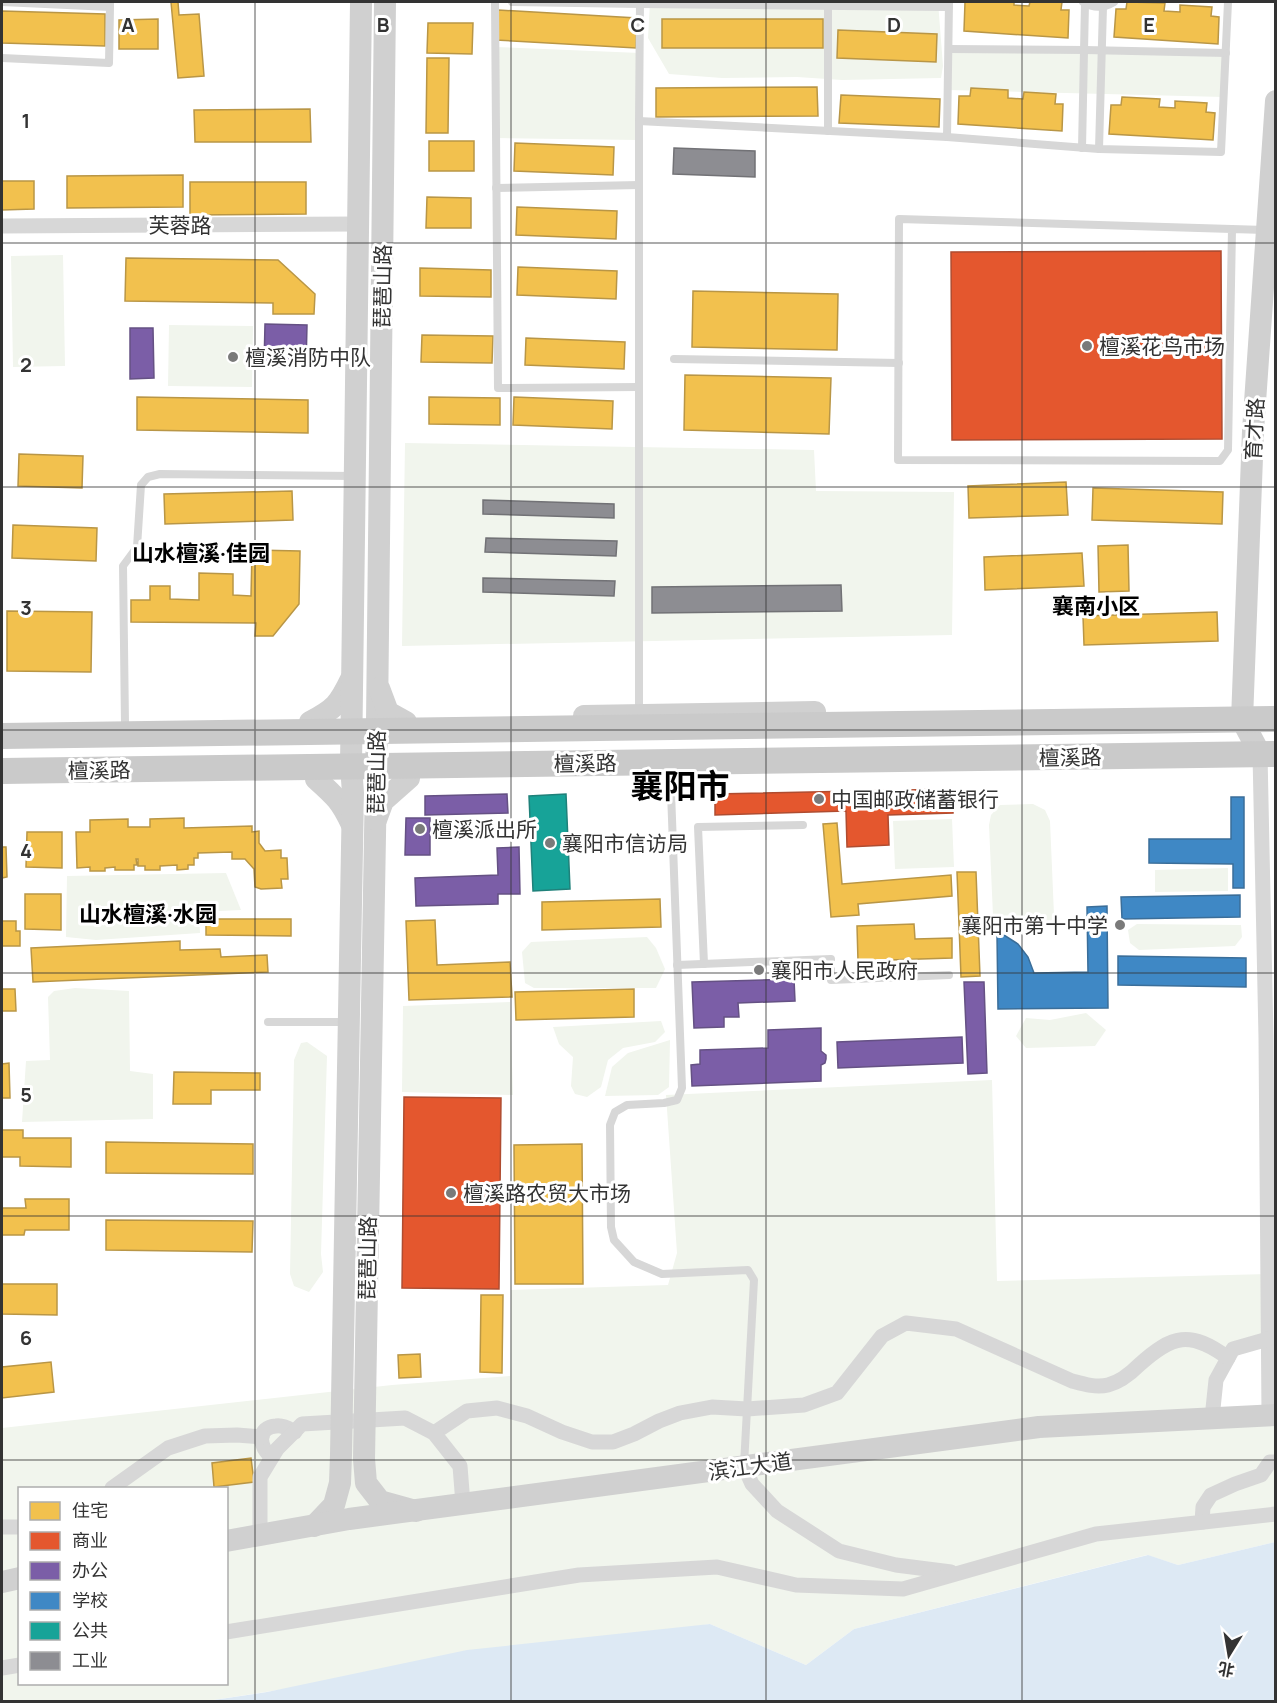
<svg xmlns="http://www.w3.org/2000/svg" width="1277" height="1703" viewBox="0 0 1277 1703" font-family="Manrope,'Noto Sans SC',sans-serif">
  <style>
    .green { fill: #f1f5ed; fill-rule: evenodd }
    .water { fill: #dde9f4 }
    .homes { fill: #f2c14e; stroke: #b99646; stroke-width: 1.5 }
    .shops { fill: #e4572e; stroke: #af4c30; stroke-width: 1.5 }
    .offices { fill: #7b5ea7; stroke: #655184; stroke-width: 1.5 }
    .schools { fill: #3f88c5; stroke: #3b6e99; stroke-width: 1.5 }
    .public { fill: #17a398; stroke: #1f817a; stroke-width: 1.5 }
    .industry { fill: #8d8d92; stroke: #727276; stroke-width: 1.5 }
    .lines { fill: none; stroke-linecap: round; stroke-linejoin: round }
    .lane { stroke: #d7d7d7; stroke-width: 8 }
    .street { stroke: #d7d7d7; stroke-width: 15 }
    .secondary { stroke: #d0d0d0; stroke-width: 22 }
    .primary { stroke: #cacaca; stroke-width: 26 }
    .grid { fill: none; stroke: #333; stroke-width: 1.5; stroke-opacity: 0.55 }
    .poi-dot { fill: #7a7a7a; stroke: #fff; stroke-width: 2 }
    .labels { text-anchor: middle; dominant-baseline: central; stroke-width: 6; stroke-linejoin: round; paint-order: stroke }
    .street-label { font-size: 21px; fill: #333; stroke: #fff }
    .poi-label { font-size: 21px; fill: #333; stroke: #fff; text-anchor: start }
    .neighbourhood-label { font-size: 22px; font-weight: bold; fill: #000; stroke: #fff }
    .town-label { font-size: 33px; font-weight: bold; fill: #000; stroke: #fff }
    .grid-label { font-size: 20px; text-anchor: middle; font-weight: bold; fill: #333; stroke: #fff; stroke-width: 6; stroke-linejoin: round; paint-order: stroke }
  </style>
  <rect width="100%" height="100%" fill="#fff"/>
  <g class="green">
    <path d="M650 2H938L943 66 941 78 842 80 797 77 722 78 669 74 648 38Z"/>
    <path d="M495 47 640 53 639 140 496 138Z"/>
    <path d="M949 49 1226 53 1224 97 948 90Z"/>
    <path d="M63 255 65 366 13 367 11 256Z"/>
    <path d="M169 325 253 326 252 387 168 386Z"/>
    <path d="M405 443 814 450 816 491 954 492 952 635 402 646Z"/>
    <path d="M1033 804 1045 810 1050 821 1054 915C1052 920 1050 924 1046 928 1033 937 1011 933 998 928L993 916 989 825 991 815 1000 805Z"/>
    <path d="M952 819 954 867 895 869 893 821Z"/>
    <path d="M1228 868V891L1155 892V870Z"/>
    <path d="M226 873 241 910 199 912 200 933 96 940 66 937 67 876Z"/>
    <path d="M1137 924 1241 925 1242 937 1235 946 1139 950 1130 943 1128 930Z"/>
    <path d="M647 937 656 948 665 969 656 988H534L525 983 522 952 531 942Z"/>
    <path d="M75 988 129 991 130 1071 153 1074V1119L22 1122 26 1061 50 1060 48 997 54 991Z"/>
    <path d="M510 1002 513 1095 402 1092 403 1006Z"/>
    <path d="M1086 1013 1106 1030 1095 1046 1026 1048 1016 1036 1026 1018 1050 1020Z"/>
    <path d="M661 1021 665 1032 655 1042 623 1048 608 1060 601 1087 587 1097 575 1094 571 1086 573 1057 559 1044 553 1027Z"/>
    <path d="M670 1040 669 1087 658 1095 605 1096 612 1067 628 1053Z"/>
    <path d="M307 1042 327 1056 321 1254 323 1272 309 1292 294 1286 290 1274 294 1060 301 1043Z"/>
    <path d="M992 1080 997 1281 1268 1274V1339L1233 1349 1212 1417 1275 1415V1542L1178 1565 1147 1555 854 1629 806 1665 710 1624 207 1701H2V1428L392 1385 510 1376 511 1290 668 1285 677 1253 666 1095ZM20 1488H226V1684H20Z"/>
  </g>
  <path class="water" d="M1275 1542V1701H207L267 1692 467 1650 710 1624 806 1665 854 1629 1148 1555 1178 1565Z"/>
  <g class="homes">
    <path d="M171 2H178L179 15 199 14 204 76 178 78Z"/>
    <path d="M965 2H1014V5L1029 6 1030 2H1062L1061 10H1069L1068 38 964 31Z"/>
    <path d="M1127 2 1165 3 1164 11 1180 12V5L1212 7 1211 16 1219 17 1218 44 1114 37 1116 9H1126Z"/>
    <path d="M498 10 637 18 636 48 496 40Z"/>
    <path d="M2 11 105 14V46L2 43Z"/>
    <path d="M158 19V49H119V20Z"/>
    <rect x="662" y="19" width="161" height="29"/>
    <path d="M428 23H473L472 54 427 53Z"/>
    <path d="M838 30 937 34 936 62 837 58Z"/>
    <path d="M427 58H449L448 133H426Z"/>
    <path d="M817 87 818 116 656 117V88Z"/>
    <path d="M971 88 1008 90V98L1023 99 1024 92 1056 94 1055 104H1063L1062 131 958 124 959 96H970Z"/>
    <path d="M841 95 940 99 939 127 839 123Z"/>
    <path d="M1122 97 1160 99 1159 107 1175 108V101L1207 103 1206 112 1215 113 1213 140 1109 134 1111 105H1121Z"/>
    <path d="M310 109 311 142H195L194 110Z"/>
    <rect x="429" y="141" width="45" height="30"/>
    <path d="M515 143 614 147 613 175 514 171Z"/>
    <path d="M183 175V207L67 208V176Z"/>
    <path d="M2 181H34V209L2 210Z"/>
    <path d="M190 182H306V214L190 215Z"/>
    <path d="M427 197 471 198V228H426Z"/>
    <path d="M517 207 617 211 616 239 516 235Z"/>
    <path d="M126 258 278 260 315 294 314 314H273V303L125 301Z"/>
    <path d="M518 267 617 271 616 299 517 295Z"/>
    <path d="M420 268 491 270V297L420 296Z"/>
    <path d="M693 291 838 294 837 350 692 347Z"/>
    <path d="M422 335 493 336 492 363 421 362Z"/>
    <path d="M526 338 625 342 624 369 525 365Z"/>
    <path d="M685 375 831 378 829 434 684 430Z"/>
    <path d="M137 397 308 400V433L137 430Z"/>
    <path d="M429 397 500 398V425L429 424Z"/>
    <path d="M514 397 613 401 612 429 513 425Z"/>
    <path d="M19 454 83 456 82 488 18 486Z"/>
    <path d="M1066 482 1068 515 969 518 968 486Z"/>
    <path d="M1093 488 1223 492 1222 524 1092 520Z"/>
    <path d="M292 491 293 520 165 524 164 494Z"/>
    <path d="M13 525 97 528 96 561 12 558Z"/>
    <path d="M1128 545 1129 591 1099 592 1098 546Z"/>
    <path d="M252 550 300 551 299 604 273 636H255L256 623 131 622V600H150V586H170V599L199 600V573L233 574V595L251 596Z"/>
    <path d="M1082 553 1084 586 985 590 984 557Z"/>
    <path d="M7 611 92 612 91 672 7 671Z"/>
    <path d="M1217 612 1218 641 1084 645 1083 616Z"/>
    <path d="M184 818V828L252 826V832L259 831V843L265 851 281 850V858H287L288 879H281L282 888 261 889 255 887 254 869 245 859H232V852L198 853V858H194V865H188V869L177 870V865L160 866V870H145V866H138V859H136L137 865H134V870H115V867L105 868V871H90V867L77 868 76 832H90V820L128 819V827H150V819Z"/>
    <path d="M837 823 842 884 951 875 952 896 858 904 859 915 831 917 823 824Z"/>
    <path d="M27 832H62V868L26 867Z"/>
    <path d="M2 847H6L7 877 2 878Z"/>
    <path d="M957 872H976L980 976 961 977Z"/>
    <path d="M25 894H61V930L25 929Z"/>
    <path d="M660 899 661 927 542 930V902Z"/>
    <path d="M206 919H291V936L206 935Z"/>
    <path d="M435 920 437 965 510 962 512 997 409 1000 406 921Z"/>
    <path d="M2 921H16V931H20V946H2Z"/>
    <path d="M914 924 915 939 952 938V958L858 961 857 926Z"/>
    <path d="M180 941V950L220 949 221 957 267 955 268 972 33 982 31 948Z"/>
    <path d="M2 989H15L16 1011H2Z"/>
    <path d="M634 989V1017L516 1020 515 992Z"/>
    <path d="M9 1063 10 1098H2V1064Z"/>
    <path d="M174 1072 260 1073V1090H211V1104H173Z"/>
    <path d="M2 1130H23V1138H71V1167L20 1166V1157H2Z"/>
    <path d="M106 1142 253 1144V1174L106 1173Z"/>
    <path d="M582 1144 583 1284H515L514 1145Z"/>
    <path d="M25 1199H69V1230H25L24 1235H2V1208H26Z"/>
    <path d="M106 1220 253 1221 252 1252 106 1250Z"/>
    <path d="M2 1284H57V1315L2 1314Z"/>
    <path d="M481 1295H503L502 1373 480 1372Z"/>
    <path d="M420 1354 421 1377 399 1378 398 1355Z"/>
    <path d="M51 1362 54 1392 2 1398V1367Z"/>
    <path d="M251 1458 254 1482 214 1487 212 1463Z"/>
  </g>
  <g class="shops">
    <path d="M1221 251 1222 439 952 440 951 252Z"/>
    <path d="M953 789V813L888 815 889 845 847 847 846 811 715 815V794Z"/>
    <path d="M404 1097 501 1098 499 1289 402 1288Z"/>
  </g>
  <g class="offices">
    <path d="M265 324 307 325 306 367 264 366Z"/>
    <path d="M130 328H153L154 378 130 379Z"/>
    <path d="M507 794 508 813 425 815V796Z"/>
    <path d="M406 818H430V855H405Z"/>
    <path d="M519 847 520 894H498V904L416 906 415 878 498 875 497 848Z"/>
    <path d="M794 979 795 1001 738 1003 739 1017H724V1027L694 1028 692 982Z"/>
    <path d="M964 982H984L987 1073 968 1074Z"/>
    <path d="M821 1028V1051L826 1055V1059L825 1063 821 1065V1081L692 1086 691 1065 700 1064V1050L768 1048V1030Z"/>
    <path d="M962 1037 963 1063 838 1068 837 1042Z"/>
  </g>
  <g class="schools">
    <path d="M1231 797H1244V888H1233V864L1149 863V839H1231Z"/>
    <path d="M1240 895V917L1122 919 1121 897Z"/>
    <path d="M1107 906 1108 1008 998 1009 997 935H1004L1018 944 1028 957 1034 973 1088 972 1087 907Z"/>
    <path d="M1118 956 1246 958V987L1118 985Z"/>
  </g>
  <path class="public" d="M566 794 570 889 533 891 529 796Z"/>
  <g class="industry">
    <path d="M674 148 755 151V177L673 174Z"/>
    <path d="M483 500 614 504V518L483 514Z"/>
    <path d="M486 538 617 541 616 556 485 552Z"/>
    <path d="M483 578 615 581 614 596 483 592Z"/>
    <path d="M841 585 842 611 652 613V587Z"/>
  </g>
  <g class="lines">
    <g class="lane">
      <path d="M2 2 110 7V3"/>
      <path d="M495 2 498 388 639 387"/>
      <path d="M512 2 640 4 949 7"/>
      <path d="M1083 2C1093 8 1104 8 1114 2"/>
      <path d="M1103 7 1099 149 1221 152 1228 2"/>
      <path d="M949 49 1085 50 1226 53"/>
      <path d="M2 58 109 63 110 7"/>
      <path d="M639 121 640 2"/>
      <path d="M828 131V4"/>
      <path d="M947 137 1099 149"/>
      <path d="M1082 148 1085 3"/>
      <path d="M496 188 639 185"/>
      <path d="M1232 229 1228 450 1220 461 898 460 899 219 1265 230"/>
      <path d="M674 359 899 363"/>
      <path d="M639 714V121L947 137 949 2"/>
      <path d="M125 724 123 566 137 547 141 485 148 477 160 474 354 476"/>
      <path d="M670 765 682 1088 677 1100 664 1103 627 1105 615 1112 610 1125 611 1227 614 1240 634 1262 662 1274 748 1270 754 1280 744 1465"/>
      <path d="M704 964 698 827 803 825"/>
      <path d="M677 965 831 959V980L949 975"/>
      <path d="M268 1022H347"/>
    </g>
    <g class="street">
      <path d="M2 226 358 224"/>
      <path d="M1260 754 1266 1038 1269 1415"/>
      <path d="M1212 1418 1216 1380 1233 1349 1268 1339"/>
      <path d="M434 1433 467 1411 497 1408 527 1416 562 1432 592 1442H613L634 1434 659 1421 680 1413 712 1407 747 1409 804 1405 837 1393 882 1336 906 1323 956 1329 1072 1381C1083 1384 1096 1388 1108 1385 1120 1382 1131 1373 1139 1365 1172 1335 1190 1330 1228 1358"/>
      <path d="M272 1457C258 1447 257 1427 276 1426 283 1425 289 1429 295 1432"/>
      <path d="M744 1466 752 1484 777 1511 839 1551 896 1565 951 1572"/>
      <path d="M112 1488 168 1448 205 1436 237 1435 262 1437"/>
      <path d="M1202 1522 1203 1507 1211 1495 1235 1484 1261 1475 1270 1462H1276"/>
      <path d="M2 1527H20"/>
      <path d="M260 1535V1477L277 1449 302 1424 405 1418 434 1433 460 1466 463 1504"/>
      <path d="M226 1632 579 1575 717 1567 796 1585 903 1589 1096 1534 1276 1514"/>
      <path d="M2 1668 20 1665"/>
    </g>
    <g class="secondary">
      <path d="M385 2 377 722 364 1459 366 1483 380 1501 416 1511"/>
      <path d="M379 688 388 712 406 722"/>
      <path d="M584 716 815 712"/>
      <path d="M310 722C335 709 339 704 351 679"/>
      <path d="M1260 754 1242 720 1253 431 1276 101"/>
      <path d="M316 779C335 796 341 801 352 825"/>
      <path d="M376 820 383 801 409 778"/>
      <path d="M314 1526 334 1505 340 1483 341 1455 353 793 351 766 361 2"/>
      <path d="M226 1541 349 1519 1039 1427 1276 1415"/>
      <path d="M2 1582 20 1578"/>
    </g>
    <g class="primary">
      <path d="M2 736 1276 719"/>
      <path d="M2 771 1276 754"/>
    </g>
  </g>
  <path class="grid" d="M255 2V1702M511 2V1702M766 2V1702M1022 2V1702M2 243H1276M2 487H1276M2 730H1276M2 973H1276M2 1216H1276M2 1460H1276"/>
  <g class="poi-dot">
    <circle cx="1087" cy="346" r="6"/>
    <circle cx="233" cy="357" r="6"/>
    <circle cx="819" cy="799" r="6"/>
    <circle cx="420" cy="829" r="6"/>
    <circle cx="550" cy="843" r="6"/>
    <circle cx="1120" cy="925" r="6"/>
    <circle cx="759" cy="970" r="6"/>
    <circle cx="451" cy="1193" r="6"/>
  </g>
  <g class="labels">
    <g class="street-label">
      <text x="180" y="225">芙蓉路</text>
      <text transform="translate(382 286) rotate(-89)">琵琶山路</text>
      <text transform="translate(1254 429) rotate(-87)">育才路</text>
      <text transform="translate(1070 757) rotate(-1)">檀溪路</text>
      <text transform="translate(585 763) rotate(-1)">檀溪路</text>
      <text transform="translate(99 770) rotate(-1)">檀溪路</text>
      <text transform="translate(376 772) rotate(-89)">琵琶山路</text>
      <text transform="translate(367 1258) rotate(-89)">琵琶山路</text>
      <text transform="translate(750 1466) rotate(-8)">滨江大道</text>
    </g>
    <g class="poi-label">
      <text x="1099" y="346">檀溪花鸟市场</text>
      <text x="245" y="357">檀溪消防中队</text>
      <text x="831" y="799">中国邮政储蓄银行</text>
      <text x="432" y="829">檀溪派出所</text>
      <text x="562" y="843">襄阳市信访局</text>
      <text x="1108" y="925" text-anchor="end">襄阳市第十中学</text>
      <text x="771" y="970">襄阳市人民政府</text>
      <text x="463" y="1193">檀溪路农贸大市场</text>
    </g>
    <g class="neighbourhood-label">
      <text x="201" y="553">山水檀溪·佳园</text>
      <text x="1096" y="606">襄南小区</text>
      <text x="148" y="914">山水檀溪·水园</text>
    </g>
    <g class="town-label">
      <text x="680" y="785">襄阳市</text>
    </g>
  </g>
  <g class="grid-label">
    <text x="128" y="32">A</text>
    <text x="383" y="32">B</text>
    <text x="638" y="32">C</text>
    <text x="894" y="32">D</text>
    <text x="1149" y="32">E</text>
    <text x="26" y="128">1</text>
    <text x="26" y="372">2</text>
    <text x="26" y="615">3</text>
    <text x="26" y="858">4</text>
    <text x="26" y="1102">5</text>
    <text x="26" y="1345">6</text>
  </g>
  <rect width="1277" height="1703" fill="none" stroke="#333333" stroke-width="6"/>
  <rect x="18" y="1487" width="210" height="198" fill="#ffffff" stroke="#adadad" stroke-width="1.5"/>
  <rect x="30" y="1502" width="30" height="18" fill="#f2c14e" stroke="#adadad" stroke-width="1.5"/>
  <text x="72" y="1517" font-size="18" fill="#333333">住宅</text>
  <rect x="30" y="1532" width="30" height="18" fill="#e4572e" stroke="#adadad" stroke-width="1.5"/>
  <text x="72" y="1547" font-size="18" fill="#333333">商业</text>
  <rect x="30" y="1562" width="30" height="18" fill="#7b5ea7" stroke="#adadad" stroke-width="1.5"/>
  <text x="72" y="1577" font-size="18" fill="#333333">办公</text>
  <rect x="30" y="1592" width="30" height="18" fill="#3f88c5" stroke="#adadad" stroke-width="1.5"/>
  <text x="72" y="1607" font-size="18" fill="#333333">学校</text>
  <rect x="30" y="1622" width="30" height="18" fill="#17a398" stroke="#adadad" stroke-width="1.5"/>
  <text x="72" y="1637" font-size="18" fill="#333333">公共</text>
  <rect x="30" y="1652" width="30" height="18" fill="#8d8d92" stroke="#adadad" stroke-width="1.5"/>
  <text x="72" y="1667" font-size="18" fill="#333333">工业</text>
  <g transform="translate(1229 1655) rotate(191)" stroke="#ffffff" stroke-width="4.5" paint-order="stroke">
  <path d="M0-4.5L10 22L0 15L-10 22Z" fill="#333333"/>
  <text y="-9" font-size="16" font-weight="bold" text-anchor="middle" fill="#333333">北</text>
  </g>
</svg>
